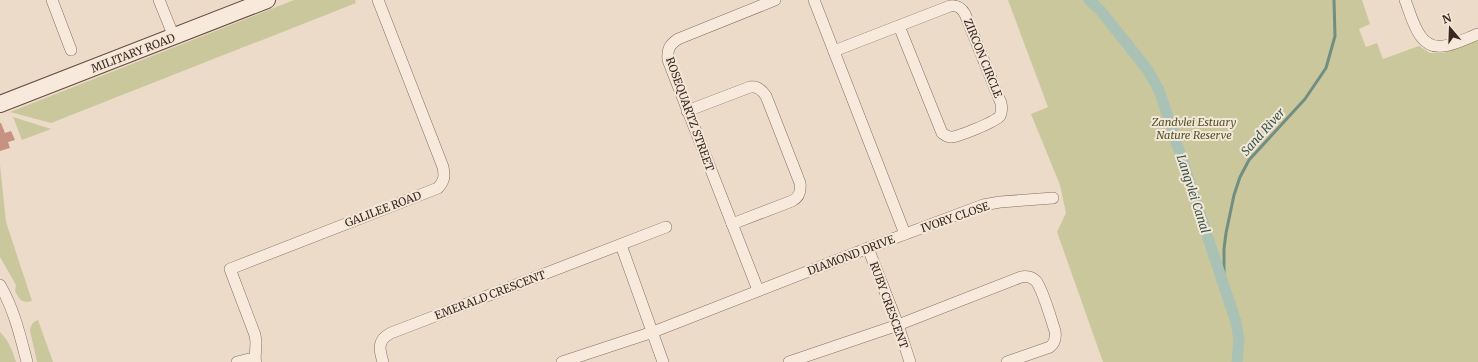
<svg xmlns="http://www.w3.org/2000/svg" width="1478" height="362" font-family="Merriweather,serif">
	<rect width="100%" height="100%" fill="#ecdbc9"/>
	<g fill="#cac79d">
		<path d="M 294,0 L 355,0 L 356,3 L 51,123 L 10,112 Z"/>
		<path d="M 1008,0 L 1362,0 L 1370,24 L 1359,29 L 1366,47 L 1377,43 L 1383,59 L 1419,46 L 1430,53 L 1443,53 L 1478,40 L 1478,362 L 1103,362 L 1057,232 L 1066,213 L 1060,185 L 1031,114 L 1048,107 Z"/>
		<path d="M 13,117 L 51,129 L 22,140 Z"/>
		<path d="M 0,165 L 6,222 L 32,301 L 27,302 L 22,301 L 19,298 L 15,291 L 16,285 L 0,257 Z"/>
		<path d="M 38,320 L 53,362 L 37,362 L 30,331 C 31,324 33,322 38,320 Z"/>
		<path d="M 0,332 C 9,341 12,350 16,362 L 0,362 Z"/>
	</g>
	<g fill="none" stroke-linecap="round" stroke-linejoin="round">
		<path stroke="#708f82" stroke-width="3" d="M 1224,285 L 1224,249 L 1226,233 L 1234,195 L 1240,177 L 1249,160 L 1305,99 L 1326,68 L 1335,36 L 1334,0"/>
		<path stroke="#aac1b6" stroke-width="11" d="M 1089,0 L 1100,10 L 1147,69 L 1159,90 L 1236,322 L 1239,340 L 1237,362"/>
	</g>
	<path fill="#c79282" d="M 0,123 L 1,123 L 5,133 L 11,131 L 15,140 L 8,142 L 10,148 L 0,151 Z"/>
	<g fill="none" stroke-linecap="round" stroke-linejoin="round">
		<defs>
			<g id="street">
				<path d="M 52,0 L 71,50"/>
				<path d="M 159,0 L 174,37"/>
				<path d="M 814,0 L 905,234"/>
				<path d="M 1405,0 C 1412,17 1418,50 1443,46 C 1455,45 1467,38 1478,34"/>
				<path d="M 834,51 L 950,6 C 957,5 961,7 965,14 L 1001,103 C 1002,108 1002,112 1000,116 C 995,122 958,137 951,137 C 947,137 945,135 942,133 L 899,26"/>
				<path d="M 687,111 L 750,87 C 757,86 762,90 766,96 L 800,183 C 801,191 800,197 792,201 L 732,224"/>
				<path d="M 621,245 L 663,362"/>
				<path d="M 868,248 L 898,325 L 910,362"/>
				<path d="M 0,285 C 14,309 20,335 27,362"/>
				<path d="M 758,290 L 668,60 C 667,50 669,45 678,39 L 775,0"/>
				<path d="M 255,361 L 256,342 L 255,335 L 230,269 L 438,188 C 444,181 445,177 443,167 L 378,0"/>
				<path d="M 237,362 L 249,359 L 256,362"/>
				<path d="M 383,362 C 379,349 377,340 391,333 L 666,227"/>
				<path d="M 562,362 L 653,332 L 868,248 L 983,205 L 1000,202 L 1053,198"/>
				<path d="M 789,362 L 898,325 L 1021,277 C 1026,276 1032,277 1036,281 C 1043,290 1051,319 1055,331 C 1056,337 1055,343 1050,347 L 1007,362"/>
			</g>
			<path id="secondary" d="M 0,104 L 267,0"/>
		</defs>
		<use href="#street" stroke="#876d5f" stroke-width="12"/>
		<use href="#secondary" stroke="#694e42" stroke-width="18"/>
		<use href="#street" stroke="#f7eadc" stroke-width="11"/>
		<use href="#secondary" stroke="#f7eadc" stroke-width="16"/>
	</g>
	<g text-anchor="middle" stroke-width="4" stroke-linejoin="round" paint-order="stroke">
		<g font-size="11" fill="#392821" stroke="#f4e7d8">
			<text transform="translate(133 53) rotate(-21)" y="4">MILITARY ROAD</text>
			<text transform="translate(983 58) rotate(68)" y="4">ZIRCON CIRCLE</text>
			<text transform="translate(690 114) rotate(70)" y="4">ROSEQUARTZ STREET</text>
			<text transform="translate(383 209) rotate(-21)" y="4">GALILEE ROAD</text>
			<text transform="translate(955 217) rotate(-19)" y="4">IVORY CLOSE</text>
			<text transform="translate(851 255) rotate(-21)" y="4">DIAMOND DRIVE</text>
			<text transform="translate(490 295) rotate(-21)" y="4">EMERALD CRESCENT</text>
			<text transform="translate(889 305) rotate(70)" y="4">RUBY CRESCENT</text>
		</g>
		<g font-size="11" font-style="italic" fill="#515429" stroke="#f4e7d8">
			<text x="1194" y="126">Zandvlei Estuary<tspan x="1194" dy="13">Nature Reserve</tspan></text>
		</g>
		<g font-size="12" font-style="italic" fill="#32574e" stroke="#f4e7d8">
			<text transform="translate(1263 132) rotate(-48)" y="4">Sand River</text>
			<text transform="translate(1193 194) rotate(72)" y="4">Langvlei Canal</text>
		</g>
	</g>
	<g transform="translate(1450 28) rotate(341)" stroke="#f4e7d8" stroke-width="3" paint-order="stroke">
	<path d="M0-3L7 15L0 10L-7 15Z" fill="#392821"/>
	<text y="-6" font-size="11" font-weight="bold" text-anchor="middle" fill="#392821">N</text>
	</g>
</svg>
